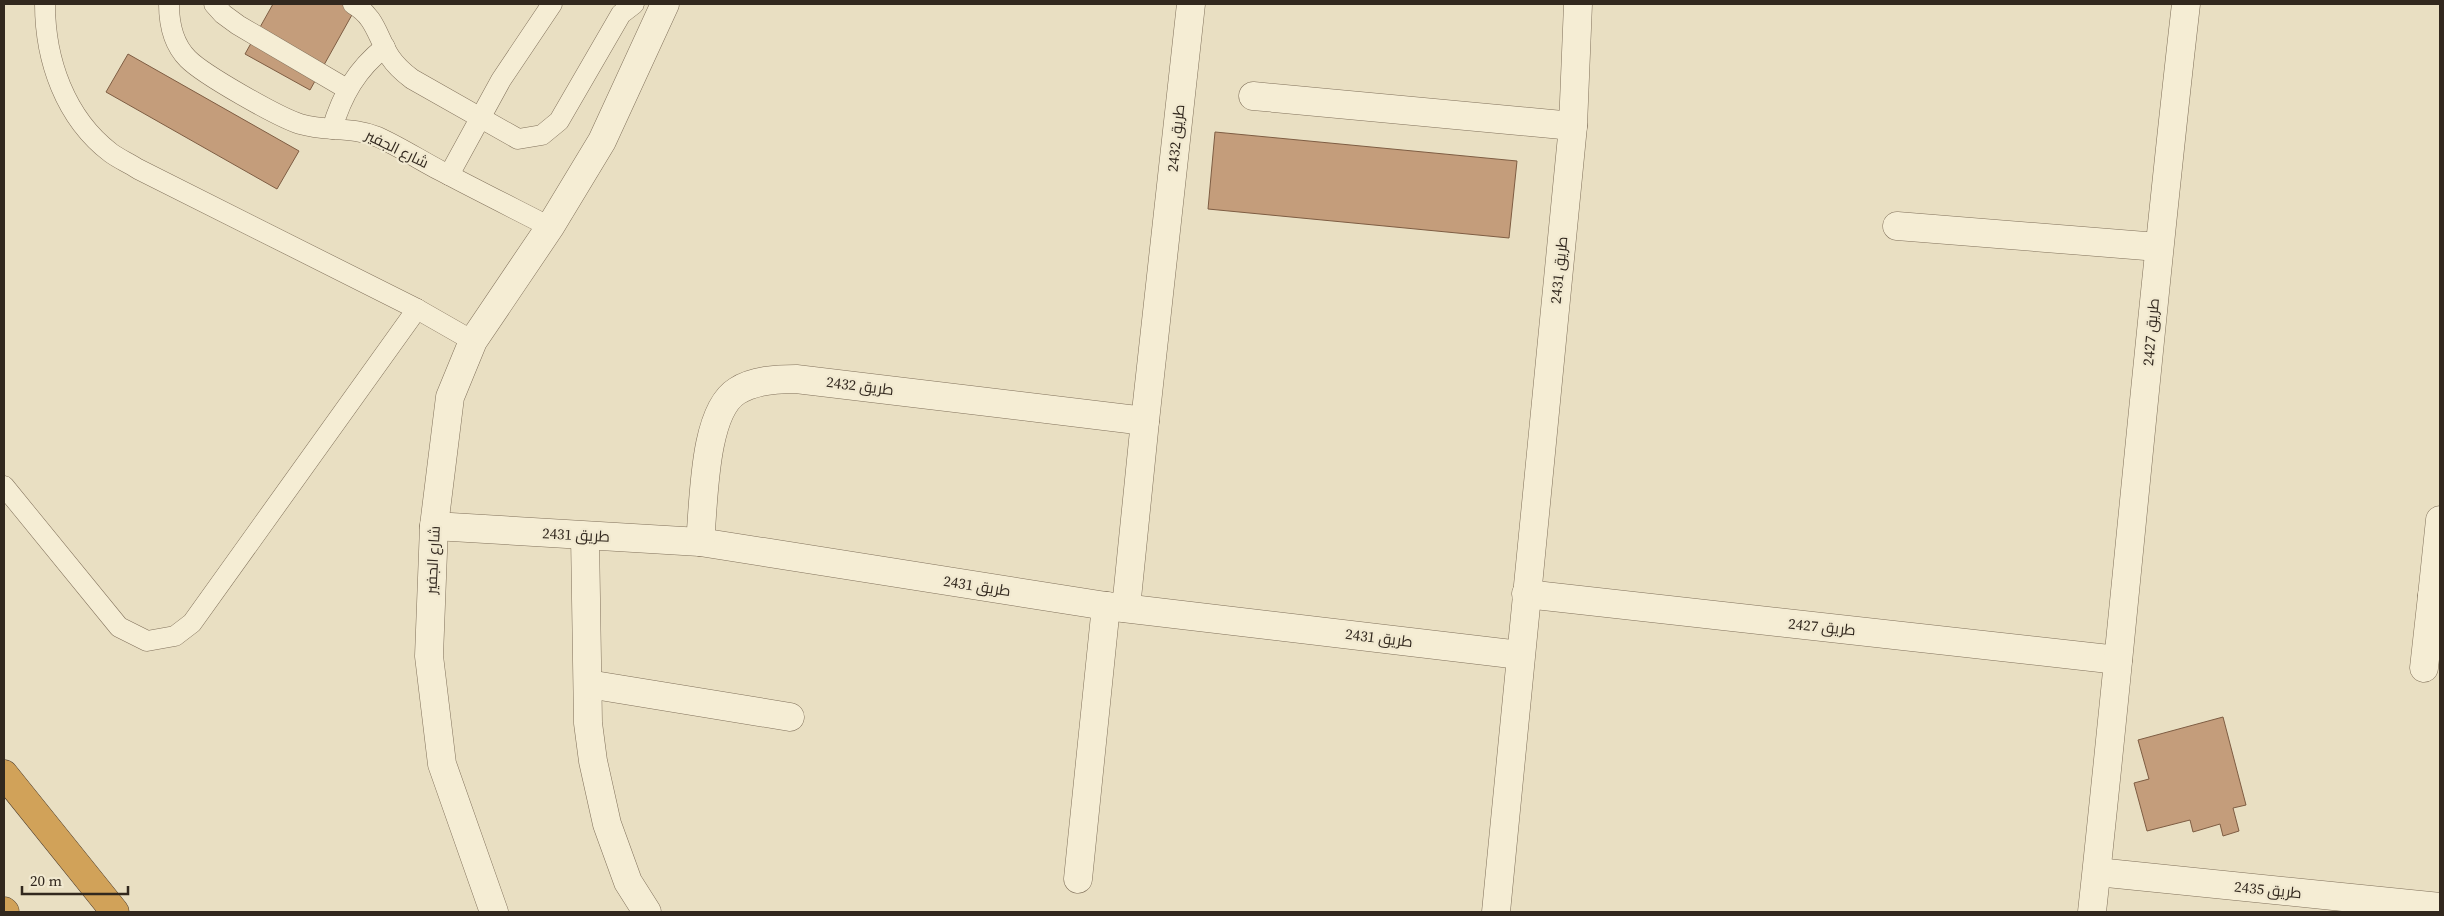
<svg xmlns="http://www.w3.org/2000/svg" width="2444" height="916" font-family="'Source Serif 4',Cairo,serif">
	<rect width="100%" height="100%" fill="#e9dfc2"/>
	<g fill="#c49d7b" stroke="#7e5d43">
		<path d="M 273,4 L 358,4 L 310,90 L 245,54 Z"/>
		<path d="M 128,54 L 299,151 L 277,189 L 106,92 Z"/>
		<path d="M 1215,132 L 1517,161 L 1509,238 L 1208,209 Z"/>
		<path d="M 2223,717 L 2246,805 L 2233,808 L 2239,831 L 2223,836 L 2220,824 L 2193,832 L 2190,820 L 2147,831 L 2134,783 L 2149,779 L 2138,740 Z"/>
	</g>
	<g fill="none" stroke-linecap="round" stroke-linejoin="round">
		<defs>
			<g id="service">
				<path d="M 45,4 C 45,60 65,118 111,153 C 119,159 129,163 138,169 L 417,309 L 473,341"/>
				<path d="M 169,4 C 169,24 173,44 188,59 C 204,75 278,117 300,124 C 327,132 351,126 378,137 C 400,147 420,160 441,171 C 477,190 513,208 550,227"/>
				<path d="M 214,4 L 223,14 L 238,25 L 347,89"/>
				<path d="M 353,4 C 376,17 377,37 390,57 C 396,66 404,73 412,79 L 518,139 L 542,135 L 559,121 L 621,14 L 634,4"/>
				<path d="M 332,129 C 342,95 357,69 385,47"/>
				<path d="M 449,175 L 501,80 L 552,4"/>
				<path d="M 4,486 L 119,627 L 147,641 L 175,636 L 192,623 L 417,309"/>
			</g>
			<g id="minor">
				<path d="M 1253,96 L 1573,126"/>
				<path d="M 1897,226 L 2158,247"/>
				<path d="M 2440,520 L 2432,596 L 2440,597"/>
				<path d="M 434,526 L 700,542 L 1106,606 L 1520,655"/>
				<path d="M 585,536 L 588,723 L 593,761 L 607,824 L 628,882 L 647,912"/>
				<path d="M 700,542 C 704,504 703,412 737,391 C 754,380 777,379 796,379 L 1145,421"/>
				<path d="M 1526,594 L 2118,660"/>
				<path d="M 1126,608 L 1145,421 L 1191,4"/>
				<path d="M 2424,668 L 2432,596"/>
				<path d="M 588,684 L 790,717"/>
				<path d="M 2097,872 L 2440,907"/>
				<path d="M 1078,879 L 1106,606"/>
				<path d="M 494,912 L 442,764 L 429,656 L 434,526 L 450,397 L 473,341 L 550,227 L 602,141 L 665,4"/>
				<path d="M 1496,912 L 1573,126 L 1578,4"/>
			</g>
			<path id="tertiary" d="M 2092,912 C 2125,610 2151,306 2186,4"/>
			<g id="motorway">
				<path d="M 4,774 L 115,912"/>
				<path d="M 4,911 L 5,912"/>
			</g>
		</defs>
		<use href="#service" stroke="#81715b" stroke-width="21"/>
		<use href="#minor" stroke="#81715b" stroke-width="29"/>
		<use href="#tertiary" stroke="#81715b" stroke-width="29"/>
		<use href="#motorway" stroke="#4f3f2f" stroke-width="29"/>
		<use href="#service" stroke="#f5edd4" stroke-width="20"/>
		<use href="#minor" stroke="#f5edd4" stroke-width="28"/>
		<use href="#tertiary" stroke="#f5edd4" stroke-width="28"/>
		<use href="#motorway" stroke="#d1a259" stroke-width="28"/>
	</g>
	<g text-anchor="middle" stroke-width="4.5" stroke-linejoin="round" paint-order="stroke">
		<g font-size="15" fill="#32281e" stroke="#f1e9d0">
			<text transform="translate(1176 138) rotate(-84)" y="5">طريق 2432</text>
			<text transform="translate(397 149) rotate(26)" y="5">شارع الجفير</text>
			<text transform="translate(1559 270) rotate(-84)" y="5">طريق 2431</text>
			<text transform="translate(2151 332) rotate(-85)" y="5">طريق 2427</text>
			<text transform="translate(860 386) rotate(7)" y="5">طريق 2432</text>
			<text transform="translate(576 535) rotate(3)" y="5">طريق 2431</text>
			<text transform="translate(433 560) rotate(-87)" y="5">شارع الجفير</text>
			<text transform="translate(977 586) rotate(9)" y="5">طريق 2431</text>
			<text transform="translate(1822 627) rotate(6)" y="5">طريق 2427</text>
			<text transform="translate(1379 638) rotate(7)" y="5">طريق 2431</text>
			<text transform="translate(2268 890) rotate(6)" y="5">طريق 2435</text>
		</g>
	</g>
	<rect width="2444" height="916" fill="none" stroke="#32281e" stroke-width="10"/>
	<path d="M22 886v8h106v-8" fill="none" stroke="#32281e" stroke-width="2.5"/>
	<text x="30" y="886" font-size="15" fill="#32281e" stroke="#f1e9d0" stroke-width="4" paint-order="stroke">20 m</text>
</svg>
